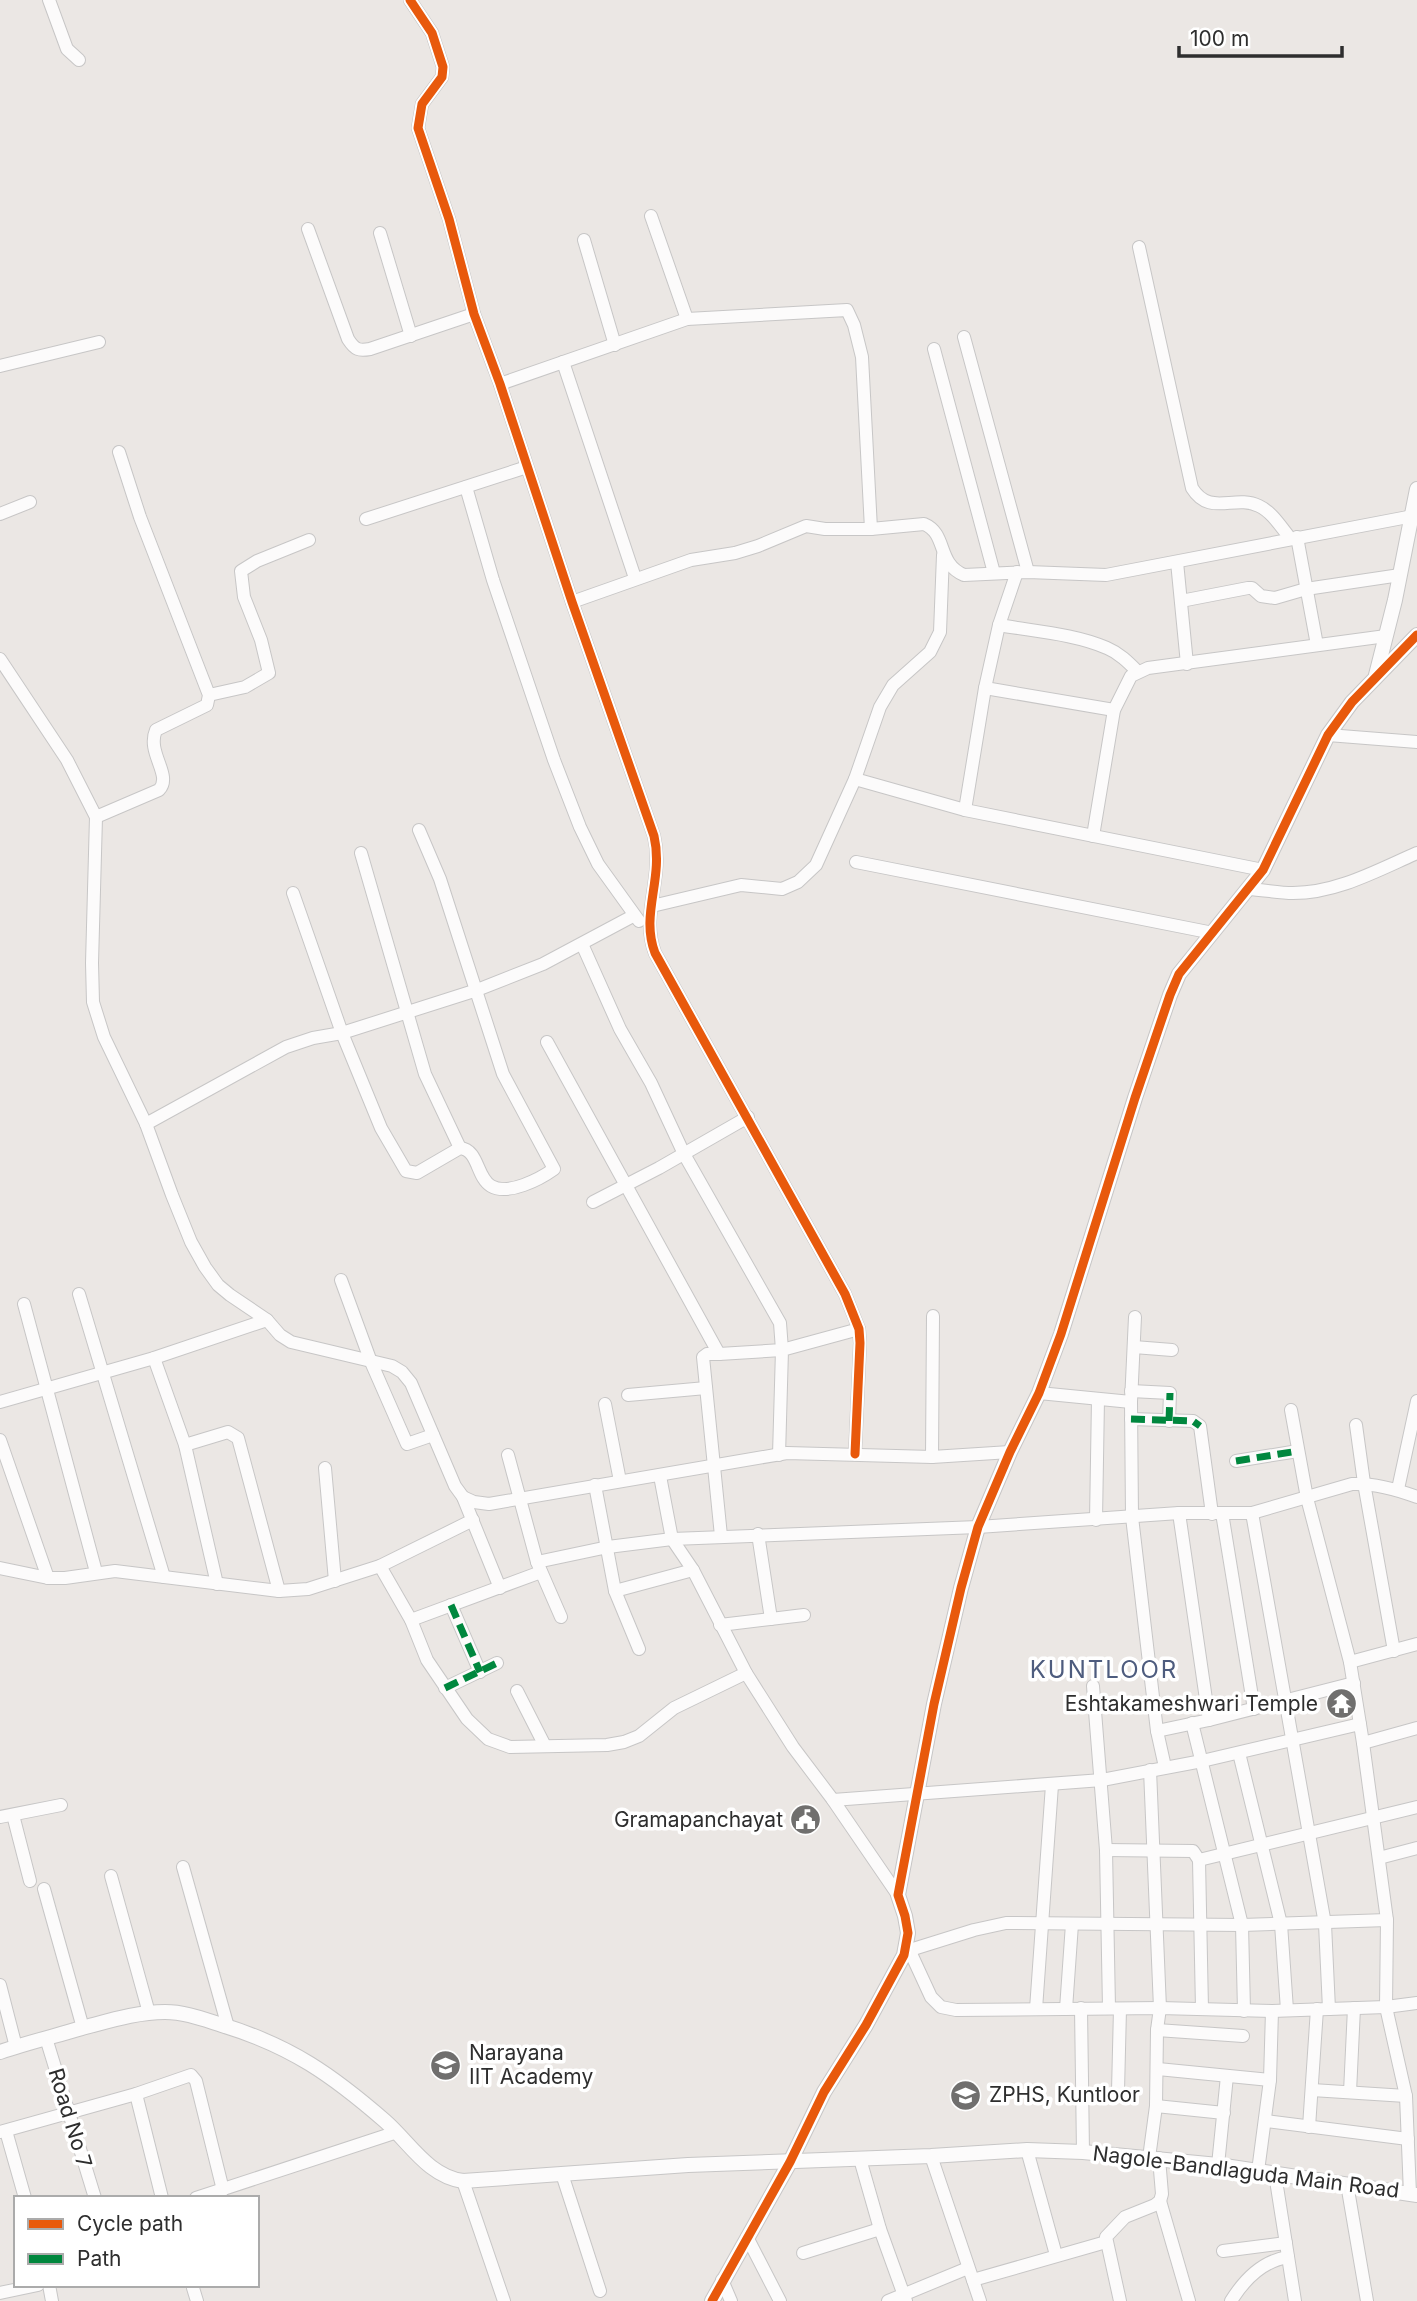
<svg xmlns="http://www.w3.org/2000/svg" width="1417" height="2301" font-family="Inter,sans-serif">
	<rect width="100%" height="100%" fill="#ebe7e4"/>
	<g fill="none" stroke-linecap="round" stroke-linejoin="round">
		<defs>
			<g id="minor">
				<path d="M 49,0 L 67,49 L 79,60"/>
				<path d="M 410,0 L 432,33 L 443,67 L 442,77 L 422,104 L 418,128 L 449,219 L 474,314 L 500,384 L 572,602 L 654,836 C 664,879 640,914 655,953 L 845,1294 L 859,1329 L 860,1343 L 855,1454"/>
				<path d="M 651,216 L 687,319"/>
				<path d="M 308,229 L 348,339 C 355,350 359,351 370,349 L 474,314"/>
				<path d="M 380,233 L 411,336"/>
				<path d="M 584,240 L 615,345"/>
				<path d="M 1139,247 L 1192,488 C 1210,517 1234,494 1259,506 C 1272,512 1281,527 1290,538"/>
				<path d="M 964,337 L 1028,572"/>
				<path d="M 934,349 L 994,573"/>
				<path d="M 563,362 L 635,578"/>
				<path d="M 0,366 L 99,342"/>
				<path d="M 500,384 L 687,319 L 847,310 L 854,325 L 862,357 L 871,529"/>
				<path d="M 466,487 L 493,580 L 554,760 L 580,827 L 598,864 L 639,921"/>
				<path d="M 0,514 L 30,502"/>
				<path d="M 366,519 L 527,467"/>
				<path d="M 1297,537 L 1317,645"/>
				<path d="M 1177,562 L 1187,664"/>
				<path d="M 1181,601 L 1248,588 L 1252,588 L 1261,596 L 1275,598 L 1306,589 L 1400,575"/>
				<path d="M 572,602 L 691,560 L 735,553 L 758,546 L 806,526 L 825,529 L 871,529 L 924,524 C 948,534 936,563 964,575 L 1028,572 L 1106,575 L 1413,516"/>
				<path d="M 999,625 C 1032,631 1076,634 1107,648 C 1119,653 1128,662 1137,671"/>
				<path d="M 0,659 L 67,760 L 96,817 L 92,963 L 93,1002 L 104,1037 L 146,1124 L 172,1195 L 191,1242 L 205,1267 L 218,1285 L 230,1295 L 267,1320 L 280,1335 L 291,1342 L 392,1366 L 402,1372 L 411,1383 L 455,1486 L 463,1497 L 500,1588"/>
				<path d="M 985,688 L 1114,710"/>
				<path d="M 209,695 L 245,687 L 269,673 L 261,640 L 244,597 L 241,571 L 257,561 L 309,540"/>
				<path d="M 1328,735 L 1417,742"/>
				<path d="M 855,779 L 965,810 L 1263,870"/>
				<path d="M 965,810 L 985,688 L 999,625 L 1017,572"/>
				<path d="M 96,817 L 159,790 C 173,775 146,753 156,730 L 207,705 L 209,695 L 140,517 L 119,452"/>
				<path d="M 1093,836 L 1114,710 L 1131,676 L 1148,668 L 1386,636"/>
				<path d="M 361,853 L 425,1074 L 460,1148"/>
				<path d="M 856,862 L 1213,933"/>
				<path d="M 1249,889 C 1264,890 1279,893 1293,893 C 1337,893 1378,870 1417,853"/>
				<path d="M 293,893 L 342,1033 L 381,1128 L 406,1171 L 417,1173 L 460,1148 C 479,1150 476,1177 491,1186 C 508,1196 540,1179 554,1169 L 503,1074 L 440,879 L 419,830"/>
				<path d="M 652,906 L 741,885 L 782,889 L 798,882 L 816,865 L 855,779 L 880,707 L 893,685 L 930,652 L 940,632 L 943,555"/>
				<path d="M 582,944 L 620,1029 L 651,1083 L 684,1154 L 780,1323 L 782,1350 L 719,1354"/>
				<path d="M 547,1042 L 719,1354 L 707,1354 L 703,1357 L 721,1536"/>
				<path d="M 146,1124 L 286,1047 L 313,1038 L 342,1033 L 477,990 L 543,964 L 633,916"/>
				<path d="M 593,1202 L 659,1168 L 748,1117"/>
				<path d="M 341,1280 L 371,1362 L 407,1444 L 433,1435"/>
				<path d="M 79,1294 L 164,1577"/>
				<path d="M 24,1304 L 96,1572"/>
				<path d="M 1135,1317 L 1131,1402 L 1132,1517 L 1157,1731 L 1165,1767"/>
				<path d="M 1134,1347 L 1172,1350"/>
				<path d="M 154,1358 L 185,1445 L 217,1584"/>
				<path d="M 1131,1391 L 1170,1393 L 1169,1421"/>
				<path d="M 1039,1393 L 1131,1402"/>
				<path d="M 628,1395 L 706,1388"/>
				<path d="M 0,1402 L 154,1358 L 267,1320"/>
				<path d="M 605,1404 L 620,1481"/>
				<path d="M 1291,1410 L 1307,1498 L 1350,1662 L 1363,1743 L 1387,1920 L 1386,2007 L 1406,2096 L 1410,2194"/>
				<path d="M 1131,1419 L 1193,1421 L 1200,1426 L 1212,1514"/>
				<path d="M 1356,1425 L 1364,1483 L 1394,1651"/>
				<path d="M 0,1440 L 48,1578"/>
				<path d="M 185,1445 L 228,1432 L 238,1438 L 279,1591"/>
				<path d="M 508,1455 L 537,1562 L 561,1617"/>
				<path d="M 779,1455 L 782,1350 L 859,1329"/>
				<path d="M 932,1457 L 933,1316"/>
				<path d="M 1236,1461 L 1298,1451"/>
				<path d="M 325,1468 L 335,1581"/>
				<path d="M 660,1476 L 672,1539 L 693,1570 L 746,1673 L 793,1747 L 833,1800 L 898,1895"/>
				<path d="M 595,1485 L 615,1591 L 639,1649"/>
				<path d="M 1398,1489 L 1417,1401"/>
				<path d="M 463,1497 L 474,1502 L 489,1504 L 787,1453 L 932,1457 L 1010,1452"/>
				<path d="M 1179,1513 L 1209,1720"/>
				<path d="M 1222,1513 L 1254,1709"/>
				<path d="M 1252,1513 L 1325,1924 L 1329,2009"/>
				<path d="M 1096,1520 L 1098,1399"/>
				<path d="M 758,1534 L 771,1619"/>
				<path d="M 537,1562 L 608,1547 L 672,1539 L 978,1527 L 1179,1513 L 1252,1513 L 1352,1484 C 1375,1483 1396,1489 1417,1497"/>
				<path d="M 380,1566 L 411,1620 L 427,1660 L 467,1719 L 488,1739 L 510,1747 L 607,1745 L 624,1742 L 639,1736 L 674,1708 L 746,1673"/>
				<path d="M 0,1568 L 48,1578 L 65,1578 L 115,1571 L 279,1591 L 308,1589 L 380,1566 L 473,1520"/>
				<path d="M 615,1591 L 693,1570"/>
				<path d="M 451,1605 L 480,1672"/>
				<path d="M 411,1620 L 541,1572"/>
				<path d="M 720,1625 L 804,1615"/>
				<path d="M 1350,1662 L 1417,1644"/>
				<path d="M 1093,1686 L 1106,1850 L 1109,2008"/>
				<path d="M 445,1688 L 497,1663"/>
				<path d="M 517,1691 L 545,1746"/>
				<path d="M 1192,1723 L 1242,1925 L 1244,2011"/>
				<path d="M 1157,1731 L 1209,1720 L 1354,1683"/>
				<path d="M 1363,1743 L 1417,1728"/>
				<path d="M 1239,1753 L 1281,1924 L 1287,2010"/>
				<path d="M 833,1800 L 1102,1780 L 1202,1761 L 1360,1724"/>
				<path d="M 13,1815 L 30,1881"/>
				<path d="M 0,1817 L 61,1805"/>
				<path d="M 1106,1850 L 1193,1851 L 1199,1860 L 1202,2009"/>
				<path d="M 1379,1858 L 1417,1848"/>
				<path d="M 1199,1860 L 1417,1807"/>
				<path d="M 183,1867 L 228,2027"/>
				<path d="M 111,1876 L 149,2013"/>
				<path d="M 44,1889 L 83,2028"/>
				<path d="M 907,1945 L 931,1997 L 941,2007 L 956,2010 L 1160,2008 L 1272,2011 L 1386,2007 L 1417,2003"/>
				<path d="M 910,1950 L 974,1930 L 1006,1923 L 1242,1925 L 1387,1920"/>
				<path d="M 0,1985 L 16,2047"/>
				<path d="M 1081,2008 L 1083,2152"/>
				<path d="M 1036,2009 L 1052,1785"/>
				<path d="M 1066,2009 L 1072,1924"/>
				<path d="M 1157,2030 L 1243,2036"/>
				<path d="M 46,2038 L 95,2198"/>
				<path d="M 1158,2069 L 1270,2080"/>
				<path d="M 1312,2090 L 1406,2096"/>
				<path d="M 1118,2091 L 1120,2009"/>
				<path d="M 1350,2092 L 1354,2008"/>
				<path d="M 136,2094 L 162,2198"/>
				<path d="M 1156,2106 L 1224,2113"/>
				<path d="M 1266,2121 L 1408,2139"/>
				<path d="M 1309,2127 L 1317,2009"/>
				<path d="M 6,2131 L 25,2198"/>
				<path d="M 0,2132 L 136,2094 L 191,2075 L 196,2081 L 223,2190"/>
				<path d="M 1027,2150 L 1056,2255"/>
				<path d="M 931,2156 L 980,2301"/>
				<path d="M 1149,2158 L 1156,2106 L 1157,2030 L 1160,2008 L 1150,1770"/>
				<path d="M 860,2159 L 880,2229 L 906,2301"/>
				<path d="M 1218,2165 L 1227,2076"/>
				<path d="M 1258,2171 L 1270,2080 L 1272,2011"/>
				<path d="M 562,2174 L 600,2291"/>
				<path d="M 1275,2174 L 1295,2301"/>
				<path d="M 463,2181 L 504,2301"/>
				<path d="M 1347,2184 L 1367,2301"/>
				<path d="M 196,2198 L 397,2132"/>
				<path d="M 1160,2201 L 1189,2301"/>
				<path d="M 747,2237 L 780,2301"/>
				<path d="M 1223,2251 L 1286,2243"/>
				<path d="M 803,2253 L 880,2229"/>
				<path d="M 722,2280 L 731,2301"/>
				<path d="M 973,2280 L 1106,2242"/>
				<path d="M 49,2285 L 52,2301"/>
				<path d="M 193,2288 L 197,2301"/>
				<path d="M 0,2293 L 38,2285"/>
				<path d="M 888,2301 L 968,2268"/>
				<path d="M 1120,2301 L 1106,2237 L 1125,2217 L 1155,2205 L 1160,2201 L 1162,2194 L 1159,2158"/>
				<path d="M 1231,2301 C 1244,2280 1262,2261 1288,2257"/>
			</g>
			<g id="tertiary">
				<path d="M 1376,675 L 1395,600 L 1417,489"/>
				<path d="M 0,2052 C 27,2043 55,2036 82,2028 C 109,2021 137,2012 165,2012 C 185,2012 203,2019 222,2025 C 291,2046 332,2075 385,2121 C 410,2143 428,2176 463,2181 L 688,2165 L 931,2156 L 1027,2150 L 1083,2152 L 1218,2165 L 1417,2195"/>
				<path d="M 712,2301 L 790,2162 L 824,2092 L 866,2025 L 904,1955 L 908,1933 L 905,1916 L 898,1895 L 934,1704 L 961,1588 L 978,1527 L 1010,1452 L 1039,1393 L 1061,1334 L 1135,1098 L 1170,995 L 1179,974 L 1263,870 L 1328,735 L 1352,702 L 1417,635"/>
			</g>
		</defs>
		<use href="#minor" stroke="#c7c6c6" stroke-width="14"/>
		<use href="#tertiary" stroke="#c7c6c6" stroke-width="16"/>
		<use href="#minor" stroke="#fcfbfb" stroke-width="12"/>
		<use href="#tertiary" stroke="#fcfbfb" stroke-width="14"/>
		<g stroke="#00873e" stroke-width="7" stroke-dasharray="14 7" stroke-linecap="butt">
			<path d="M 1131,1419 L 1193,1421 L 1200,1426"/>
			<path d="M 1169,1421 L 1170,1393"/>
			<path d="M 1236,1461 L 1298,1451"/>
			<path d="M 451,1605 L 480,1672"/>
			<path d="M 445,1688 L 497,1663"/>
		</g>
		<defs>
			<g id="cycleway">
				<path d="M 410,0 L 432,33 L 443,67 L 442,77 L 422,104 L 418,128 L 449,219 L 474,314 L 500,384 L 572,602 L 654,836 C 664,879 640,914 655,953 L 845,1294 L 859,1329 L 860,1343 L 855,1454"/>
				<path d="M 712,2301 L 790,2162 L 824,2092 L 866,2025 L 904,1955 L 908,1933 L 905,1916 L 898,1895 L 934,1704 L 961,1588 L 978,1527 L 1010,1452 L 1039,1393 L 1061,1334 L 1135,1098 L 1170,995 L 1179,974 L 1263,870 L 1328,735 L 1352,702 L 1417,635"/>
			</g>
		</defs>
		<use href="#cycleway" stroke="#fff" stroke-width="13"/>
		<use href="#cycleway" stroke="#e8590c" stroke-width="9"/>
	</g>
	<defs>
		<symbol id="temple-disc" viewBox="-11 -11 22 22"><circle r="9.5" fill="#706f6e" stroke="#fff"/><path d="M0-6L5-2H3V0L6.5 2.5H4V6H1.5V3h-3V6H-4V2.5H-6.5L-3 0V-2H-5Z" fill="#fff"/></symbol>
		<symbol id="civic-disc" viewBox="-11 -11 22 22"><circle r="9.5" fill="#706f6e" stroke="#fff"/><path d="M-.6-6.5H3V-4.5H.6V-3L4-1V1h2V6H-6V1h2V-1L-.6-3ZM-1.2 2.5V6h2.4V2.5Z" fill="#fff"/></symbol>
		<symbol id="university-disc" viewBox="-11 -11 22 22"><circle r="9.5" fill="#706f6e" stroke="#fff"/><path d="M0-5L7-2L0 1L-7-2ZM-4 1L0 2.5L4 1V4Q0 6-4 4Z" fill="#fff"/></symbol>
		<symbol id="school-disc" viewBox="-11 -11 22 22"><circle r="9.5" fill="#706f6e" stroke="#fff"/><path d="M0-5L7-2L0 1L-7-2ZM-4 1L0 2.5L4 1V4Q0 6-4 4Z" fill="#fff"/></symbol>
	</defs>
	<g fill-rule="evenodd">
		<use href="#temple-disc" x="1324" y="1686" width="35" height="35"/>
		<use href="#civic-disc" x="788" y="1802" width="35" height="35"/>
		<use href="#university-disc" x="428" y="2048" width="35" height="35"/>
		<use href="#school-disc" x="948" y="2078" width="35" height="35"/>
	</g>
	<g text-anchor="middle" stroke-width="7" stroke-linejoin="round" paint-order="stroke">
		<g font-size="21" fill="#2e2e2e" stroke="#fff" text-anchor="end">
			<text x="1318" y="1711">Eshtakameshwari Temple</text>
			<text x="783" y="1827">Gramapanchayat</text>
			<text x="469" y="2060" text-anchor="start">Narayana<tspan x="469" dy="24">IIT Academy</tspan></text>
			<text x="989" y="2102" text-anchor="start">ZPHS, Kuntloor</text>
		</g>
		<g font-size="21" fill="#2e2e2e" stroke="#fff">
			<text transform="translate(70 2118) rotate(73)" y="7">Road No 7</text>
			<text transform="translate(1246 2172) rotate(7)" y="7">Nagole-Bandlaguda Main Road</text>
		</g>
		<g font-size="24" letter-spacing="2" fill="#4e5c7e" stroke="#fff">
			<text x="1104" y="1678">KUNTLOOR</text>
		</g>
	</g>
	<rect x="14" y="2196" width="245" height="91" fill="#ffffff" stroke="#ababab" stroke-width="2"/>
	<rect x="28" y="2219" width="35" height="10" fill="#e8590c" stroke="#ababab" stroke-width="2"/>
	<text x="77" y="2231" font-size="21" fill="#2e2e2e">Cycle path</text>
	<rect x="28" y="2254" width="35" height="10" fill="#00873e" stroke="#ababab" stroke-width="2"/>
	<text x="77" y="2266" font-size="21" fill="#2e2e2e">Path</text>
	<path d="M1179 46v10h163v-10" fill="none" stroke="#2e2e2e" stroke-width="3.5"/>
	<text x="1190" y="46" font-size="21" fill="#2e2e2e" stroke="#ffffff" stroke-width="5" paint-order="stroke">100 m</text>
</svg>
